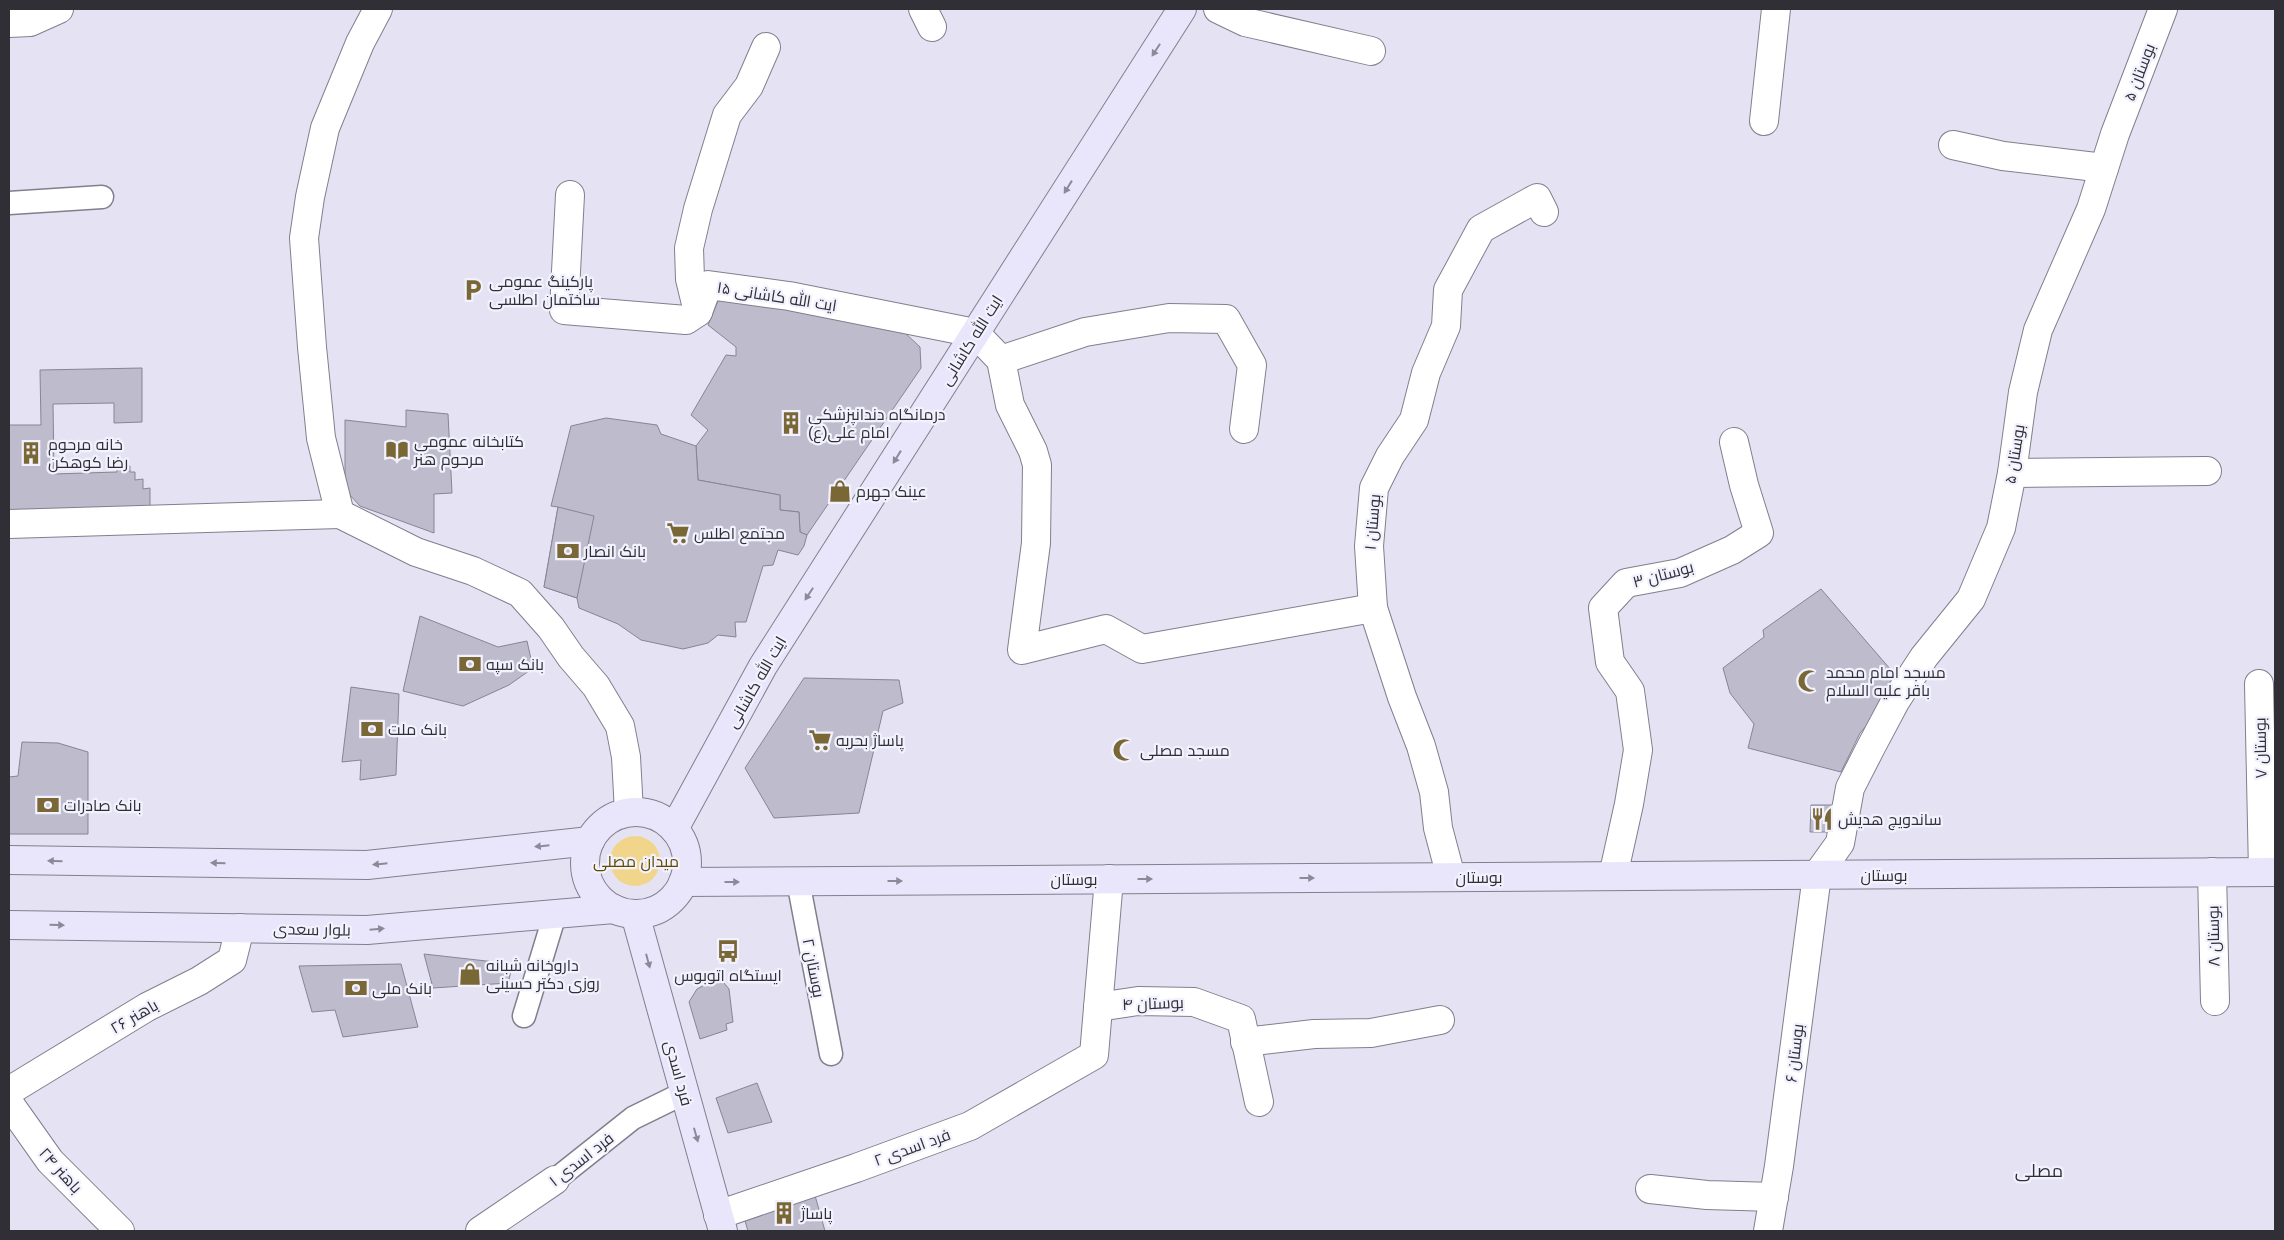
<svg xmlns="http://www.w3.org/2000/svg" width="2284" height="1240" font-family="Helvetica,Cairo,sans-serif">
	<rect width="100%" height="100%" fill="#e5e3f3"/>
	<circle fill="#f0d58a" cx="635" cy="861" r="25"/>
	<g fill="#bebccc" stroke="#878594">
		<path d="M 720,296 L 904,332 L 920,347 L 921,368 L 807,535 L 800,532 L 799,512 L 780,510 L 780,495 L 698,480 L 696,446 L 708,430 L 691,415 L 726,355 L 736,356 L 736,347 L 708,325 Z"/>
		<path d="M 142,368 L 142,422 L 114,423 L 114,403 L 53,404 L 54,474 L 117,472 L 117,466 L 130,466 L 130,472 L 135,472 L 135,480 L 143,479 L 143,489 L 150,488 L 150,514 L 9,517 L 9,425 L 41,425 L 40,370 Z"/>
		<path d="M 406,410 L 448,414 L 452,493 L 434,494 L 434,533 L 360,506 L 348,493 L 345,480 L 345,420 L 406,427 Z"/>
		<path d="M 606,418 L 657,425 L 661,434 L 696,446 L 698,480 L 780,495 L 780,510 L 799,512 L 800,532 L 807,535 L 804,546 L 798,555 L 778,550 L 773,565 L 763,566 L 746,622 L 735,622 L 736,637 L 718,635 L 708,643 L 683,649 L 641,640 L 618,624 L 579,608 L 577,598 L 544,587 L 558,507 L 551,506 L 571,426 Z"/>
		<path d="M 558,507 L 594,516 L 577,598 L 544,587 Z"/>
		<path d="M 1821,589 L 1891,670 L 1892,686 L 1880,710 L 1860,733 L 1841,772 L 1748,748 L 1754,724 L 1730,693 L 1723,668 L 1764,637 L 1763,630 Z"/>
		<path d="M 420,616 L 498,647 L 527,641 L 533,668 L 509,685 L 463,706 L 403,691 Z"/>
		<path d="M 804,678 L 899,680 L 903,703 L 883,711 L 859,813 L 774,818 L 745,768 Z"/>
		<path d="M 351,687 L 399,694 L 396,775 L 360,780 L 361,760 L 342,762 Z"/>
		<path d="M 22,742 L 58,743 L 88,752 L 88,834 L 9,834 L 9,777 L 18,776 Z"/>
		<path d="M 1811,805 L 1834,805 L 1833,832 L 1810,832 Z"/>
		<path d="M 424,954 L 513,964 L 508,983 L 433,988 Z"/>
		<path d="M 401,964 L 418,1027 L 343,1037 L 335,1010 L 312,1012 L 299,966 Z"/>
		<path d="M 719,977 L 729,989 L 733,1022 L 726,1024 L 727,1030 L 700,1039 L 689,1002 L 697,989 Z"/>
		<path d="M 757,1083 L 772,1122 L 728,1133 L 716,1098 Z"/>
		<path d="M 814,1192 L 825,1231 L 748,1231 L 743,1214 Z"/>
	</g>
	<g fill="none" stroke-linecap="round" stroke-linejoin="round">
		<defs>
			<g id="service">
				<path d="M 9,203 L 102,197"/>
				<path d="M 798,881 L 831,1054"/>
				<path d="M 524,1016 L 555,914"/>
				<path d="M 555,1180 L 633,1118 L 684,1093"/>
			</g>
			<g id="minor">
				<path d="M 378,9 L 360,43 L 325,128 L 310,197 L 304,238 L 312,347 L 321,438 L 340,514 L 416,552 L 473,571 L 520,593 L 551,628 L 571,657 L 596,686 L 620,726 L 626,757 L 629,812"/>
				<path d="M 923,9 L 932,27"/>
				<path d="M 1218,9 L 1245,22 L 1371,51"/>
				<path d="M 9,23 L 30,22 L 59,9"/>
				<path d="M 1764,121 L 1776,9"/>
				<path d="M 1953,145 L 2003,156 L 2104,168"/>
				<path d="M 570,195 L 564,310 L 686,320 L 698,312 L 708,285 L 789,296 L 975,333 L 1001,360 L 1085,332 L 1169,318 L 1226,319 L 1252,365 L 1244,429"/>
				<path d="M 698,312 L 690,279 L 689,248 L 698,209 L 727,115 L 749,86 L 766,47"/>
				<path d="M 1001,360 L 1010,405 L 1033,451 L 1037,465 L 1036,543 L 1022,650 L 1106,629 L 1142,649 L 1373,608"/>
				<path d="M 2012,473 L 2207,471"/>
				<path d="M 9,524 L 340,514"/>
				<path d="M 2259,684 L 2263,872"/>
				<path d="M 2212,872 L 2215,1001"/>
				<path d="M 1613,876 L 1629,804 L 1638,750 L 1630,691 L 1610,662 L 1603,608 L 1626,583 L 1680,573 L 1732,550 L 1759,533 L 1744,485 L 1734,442"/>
				<path d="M 1451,877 L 1438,828 L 1434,792 L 1421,746 L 1402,697 L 1373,608 L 1369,546 L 1374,488 L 1390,456 L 1414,420 L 1426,373 L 1446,326 L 1448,290 L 1481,229 L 1537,198 L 1544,212"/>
				<path d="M 1098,1007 L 1138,1001 L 1194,1002 L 1241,1019 L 1259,1102"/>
				<path d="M 1245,1042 L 1314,1034 L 1371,1033 L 1440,1020"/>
				<path d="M 9,1091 L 147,1007 L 199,981 L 232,960 L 240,928"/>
				<path d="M 9,1103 L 50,1161 L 120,1231"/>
				<path d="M 1650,1189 L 1707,1195 L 1774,1197"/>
				<path d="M 718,1215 L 856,1168 L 970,1126 L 1094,1055 L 1109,879"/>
				<path d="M 480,1231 L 555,1180"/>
				<path d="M 1768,1231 L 1779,1166 L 1817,875 L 1840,843 L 1850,788 L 1871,747 L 1896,700 L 1924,657 L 1971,599 L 2001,528 L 2012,473 L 2023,392 L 2038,330 L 2091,209 L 2115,134 L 2163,9"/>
			</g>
			<g id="secondary">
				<circle cx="636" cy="863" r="51"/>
				<path d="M 674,829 L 763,666 L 1182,9"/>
				<path d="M 9,860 L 367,865 L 590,841"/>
				<path d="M 683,882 L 2275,872"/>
				<path d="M 635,914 L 723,1231"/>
				<path d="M 9,925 L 367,930 L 614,909"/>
			</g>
		</defs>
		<use href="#service" stroke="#817f8d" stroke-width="25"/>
		<use href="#minor" stroke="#817f8d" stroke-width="30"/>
		<use href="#secondary" stroke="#817f8d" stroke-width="30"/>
		<use href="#service" stroke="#fff" stroke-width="22"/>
		<use href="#minor" stroke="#fff" stroke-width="28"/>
		<use href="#secondary" stroke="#e9e6fb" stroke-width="28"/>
	</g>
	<defs><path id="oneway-solid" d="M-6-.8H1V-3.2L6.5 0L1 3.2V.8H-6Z" transform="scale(1.25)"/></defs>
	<g fill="#8c8a98">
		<use href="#oneway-solid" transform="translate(1156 50) rotate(123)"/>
		<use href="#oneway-solid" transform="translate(1068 187) rotate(122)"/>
		<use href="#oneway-solid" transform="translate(897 457) rotate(122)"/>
		<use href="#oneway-solid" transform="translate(809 594) rotate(123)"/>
		<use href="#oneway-solid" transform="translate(542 846) rotate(174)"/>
		<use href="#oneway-solid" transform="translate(55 861) rotate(-179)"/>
		<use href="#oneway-solid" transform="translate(218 863) rotate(-179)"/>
		<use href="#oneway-solid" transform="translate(380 864) rotate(174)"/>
		<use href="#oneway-solid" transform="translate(1307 878)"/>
		<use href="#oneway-solid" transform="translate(1145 879)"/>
		<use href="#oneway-solid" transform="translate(895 881)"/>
		<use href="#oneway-solid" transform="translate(732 882)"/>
		<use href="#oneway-solid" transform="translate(57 925) rotate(1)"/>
		<use href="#oneway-solid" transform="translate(377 929) rotate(-5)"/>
		<use href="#oneway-solid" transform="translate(648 961) rotate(75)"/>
		<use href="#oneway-solid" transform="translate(696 1135) rotate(74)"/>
	</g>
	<defs>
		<symbol id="parking-bare" viewBox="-9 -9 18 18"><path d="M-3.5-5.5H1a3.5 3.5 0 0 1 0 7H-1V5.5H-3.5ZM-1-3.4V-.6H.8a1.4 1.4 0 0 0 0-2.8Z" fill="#796735" stroke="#f2f1fe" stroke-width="2.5" paint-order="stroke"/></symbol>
		<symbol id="building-bare" viewBox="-9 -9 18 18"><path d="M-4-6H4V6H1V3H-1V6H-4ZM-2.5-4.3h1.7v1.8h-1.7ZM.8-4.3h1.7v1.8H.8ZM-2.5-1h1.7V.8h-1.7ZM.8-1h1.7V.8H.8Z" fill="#796735" stroke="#f2f1fe" stroke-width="2.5" paint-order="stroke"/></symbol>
		<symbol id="library-bare" viewBox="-9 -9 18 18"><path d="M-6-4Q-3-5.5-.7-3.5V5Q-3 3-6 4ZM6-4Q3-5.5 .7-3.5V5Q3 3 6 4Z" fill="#796735" stroke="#f2f1fe" stroke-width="2.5" paint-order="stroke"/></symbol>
		<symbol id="shop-bare" viewBox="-9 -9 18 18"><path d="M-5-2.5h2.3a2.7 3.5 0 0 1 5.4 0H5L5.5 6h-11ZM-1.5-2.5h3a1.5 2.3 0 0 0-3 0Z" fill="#796735" stroke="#f2f1fe" stroke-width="2.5" paint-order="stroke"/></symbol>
		<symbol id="supermarket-bare" viewBox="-9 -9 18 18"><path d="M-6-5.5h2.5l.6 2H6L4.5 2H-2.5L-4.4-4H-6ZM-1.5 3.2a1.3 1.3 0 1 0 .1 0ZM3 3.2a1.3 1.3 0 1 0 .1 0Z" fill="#796735" stroke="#f2f1fe" stroke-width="2.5" paint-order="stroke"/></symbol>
		<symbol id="bank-bare" viewBox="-9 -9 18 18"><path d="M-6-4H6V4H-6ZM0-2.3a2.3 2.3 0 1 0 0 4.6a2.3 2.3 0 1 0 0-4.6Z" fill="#796735" stroke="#f2f1fe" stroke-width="2.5" paint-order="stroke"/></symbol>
		<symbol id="mosque-bare" viewBox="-9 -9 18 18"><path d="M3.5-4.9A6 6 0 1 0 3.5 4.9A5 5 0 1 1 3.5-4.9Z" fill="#796735" stroke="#f2f1fe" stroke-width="2.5" paint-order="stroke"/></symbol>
		<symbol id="restaurant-bare" viewBox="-9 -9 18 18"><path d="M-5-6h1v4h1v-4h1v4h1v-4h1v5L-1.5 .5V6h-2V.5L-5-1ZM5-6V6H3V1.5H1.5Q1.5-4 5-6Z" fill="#796735" stroke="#f2f1fe" stroke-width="2.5" paint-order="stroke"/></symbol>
		<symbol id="bus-bare" viewBox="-9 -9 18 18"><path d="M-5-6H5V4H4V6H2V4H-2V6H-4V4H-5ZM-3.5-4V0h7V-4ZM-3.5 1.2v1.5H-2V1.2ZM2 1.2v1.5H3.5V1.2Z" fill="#796735" stroke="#f2f1fe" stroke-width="2.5" paint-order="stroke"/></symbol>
	</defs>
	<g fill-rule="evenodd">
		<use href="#parking-bare" x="457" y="274" width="32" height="32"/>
		<use href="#building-bare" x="775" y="407" width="32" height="32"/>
		<use href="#library-bare" x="381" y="434" width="32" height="32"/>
		<use href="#building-bare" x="15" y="437" width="32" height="32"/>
		<use href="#shop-bare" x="824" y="475" width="32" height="32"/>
		<use href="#supermarket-bare" x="662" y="517" width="32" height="32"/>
		<use href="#bank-bare" x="552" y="535" width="32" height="32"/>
		<use href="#bank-bare" x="454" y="648" width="32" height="32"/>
		<use href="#mosque-bare" x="1793" y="665" width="32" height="32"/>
		<use href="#bank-bare" x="356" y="713" width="32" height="32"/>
		<use href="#supermarket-bare" x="804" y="724" width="32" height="32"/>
		<use href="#mosque-bare" x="1108" y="734" width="32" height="32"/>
		<use href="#bank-bare" x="32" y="789" width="32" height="32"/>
		<use href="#restaurant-bare" x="1806" y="803" width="32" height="32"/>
		<use href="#bus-bare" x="712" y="935" width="32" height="32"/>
		<use href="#shop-bare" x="454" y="958" width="32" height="32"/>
		<use href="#bank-bare" x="340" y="972" width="32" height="32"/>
		<use href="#building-bare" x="768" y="1197" width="32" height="32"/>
	</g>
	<g text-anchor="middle" stroke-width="4.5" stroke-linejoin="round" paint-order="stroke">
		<g font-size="16" fill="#302f35" stroke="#f2f1fe">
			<text transform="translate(2139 72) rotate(-69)" y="6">بوستان ۵</text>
			<text transform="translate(777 296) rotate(9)" y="6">ایت الله کاشانی ۱۵</text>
			<text transform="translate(971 340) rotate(-58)" y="6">ایت الله کاشانی</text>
			<text transform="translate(2014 454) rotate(-81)" y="6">بوستان ۵</text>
			<text transform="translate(1372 522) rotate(-85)" y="6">بوستان ۱</text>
			<text transform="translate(1663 574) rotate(-15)" y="6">بوستان ۳</text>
			<text transform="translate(756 682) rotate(-60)" y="6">ایت الله کاشانی</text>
			<text transform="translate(2260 748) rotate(-91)" y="6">بوستان ۷</text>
			<text x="1884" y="881">بوستان</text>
			<text x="1479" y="883">بوستان</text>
			<text x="1074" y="885">بوستان</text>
			<text transform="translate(312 929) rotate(1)" y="6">بلوار سعدی</text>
			<text transform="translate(2213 936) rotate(-91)" y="6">بوستان ۸</text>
			<text transform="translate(814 968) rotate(79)" y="6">بوستان ۲</text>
			<text transform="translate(1153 1003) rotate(-2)" y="6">بوستان ۴</text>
			<text transform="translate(134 1016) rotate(-30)" y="6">باهنر ۲۶</text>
			<text transform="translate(1794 1053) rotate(-83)" y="6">بوستان ۶</text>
			<text transform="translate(679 1073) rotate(75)" y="6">فرد اسدی</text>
			<text transform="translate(912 1147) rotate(-20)" y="6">فرد اسدی ۲</text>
			<text transform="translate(581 1159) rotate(-38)" y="6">فرد اسدی ۱</text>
			<text transform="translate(61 1170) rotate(48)" y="6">باهنر ۲۴</text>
		</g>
		<g font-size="16" fill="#302f35" stroke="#f2f1fe" text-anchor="start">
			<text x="489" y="287">پارکینگ عمومی<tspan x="489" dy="18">ساختمان اطلسی</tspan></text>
			<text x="808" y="420">درمانگاه دندانپزشکی<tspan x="808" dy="18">امام علی(ع)</tspan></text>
			<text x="414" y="447">کتابخانه عمومی<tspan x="414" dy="18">مرحوم هنر</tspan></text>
			<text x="48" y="450">خانه مرحوم<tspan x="48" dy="18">رضا کوهکن</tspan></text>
			<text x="856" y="497">عینک جهرم</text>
			<text x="694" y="539">مجتمع اطلس</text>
			<text x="584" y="557">بانک انصار</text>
			<text x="486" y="670">بانک سپه</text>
			<text x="1826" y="678">مسجد امام محمد<tspan x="1826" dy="18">باقر علیه السلام</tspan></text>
			<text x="388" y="735">بانک ملت</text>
			<text x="836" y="746">پاساژ بحریه</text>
			<text x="1140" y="756">مسجد مصلی</text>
			<text x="64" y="811">بانک صادرات</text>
			<text x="1838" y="825">ساندویچ هدیش</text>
			<text x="486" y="971">داروخانه شبانه<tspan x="486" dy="18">روزی دکتر حسینی</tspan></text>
			<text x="728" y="981" text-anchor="middle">ایستگاه اتوبوس</text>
			<text x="372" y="994">بانک ملی</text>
			<text x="801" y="1219">پاساژ</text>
		</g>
		<g font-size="16" fill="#604b00" stroke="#f2f1fe">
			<text x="636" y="867">میدان مصلی</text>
		</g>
		<g font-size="18" fill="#302f35" stroke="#f2f1fe">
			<text x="2039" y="1177">مصلی</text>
		</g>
	</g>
	<rect width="2284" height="1240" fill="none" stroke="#302f35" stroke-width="20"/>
</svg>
